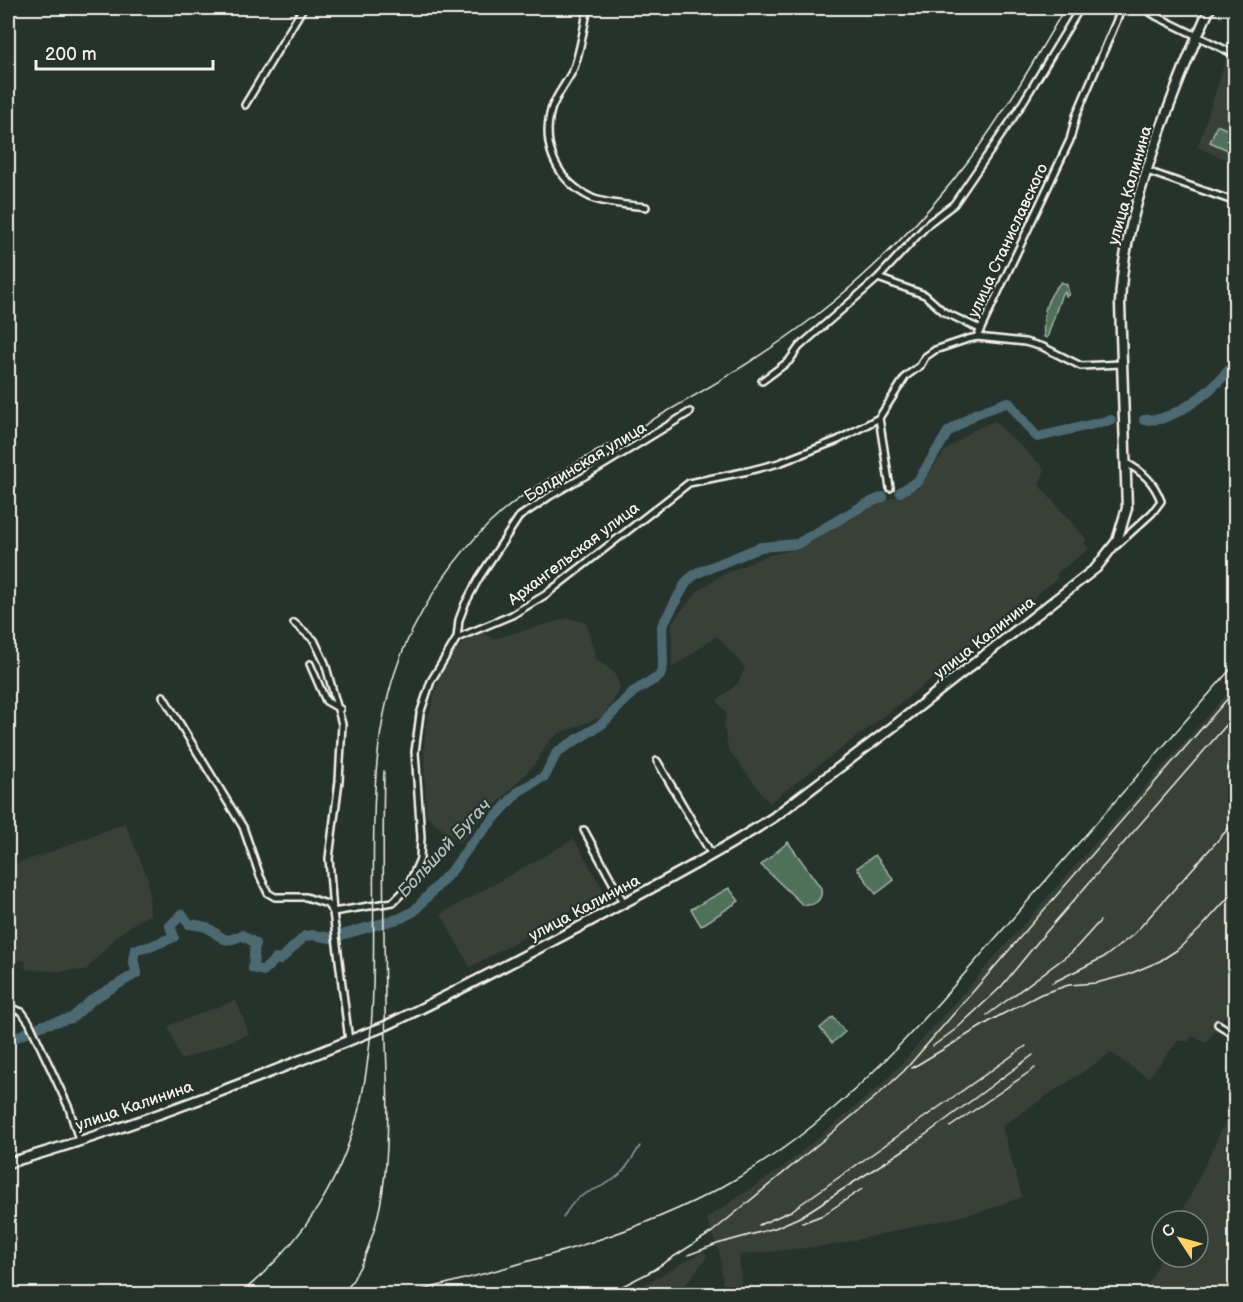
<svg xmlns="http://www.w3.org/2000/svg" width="1243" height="1302" font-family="'Balsamiq Sans',sans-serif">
	<rect width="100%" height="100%" fill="#26332d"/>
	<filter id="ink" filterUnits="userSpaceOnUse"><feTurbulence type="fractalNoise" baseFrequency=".0167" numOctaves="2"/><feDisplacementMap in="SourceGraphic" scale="12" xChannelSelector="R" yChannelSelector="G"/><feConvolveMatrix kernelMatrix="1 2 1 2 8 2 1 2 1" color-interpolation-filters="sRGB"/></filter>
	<g filter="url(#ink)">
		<g fill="#394137">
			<path d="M 1226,59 L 1235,65 L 1235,164 L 1198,147 Z"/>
			<path d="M 994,421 L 1045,469 L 1039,485 L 1086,539 L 1084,543 L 1089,549 L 1056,574 L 1057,579 L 1038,593 L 1033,600 L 863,732 L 769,803 L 728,749 L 724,726 L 726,713 L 717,701 L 738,683 L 745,668 L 717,636 L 672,668 L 672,622 L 698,591 L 720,576 L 765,556 L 801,548 L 867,507 L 919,488 L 945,451 L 972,431 Z"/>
			<path d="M 568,618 L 586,623 L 596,659 L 615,673 L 620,688 L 604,716 L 559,733 L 549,741 L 534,765 L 459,843 L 426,816 L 424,747 L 426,725 L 441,672 L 449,656 L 466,639 L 483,632 L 493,639 Z"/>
			<path d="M 1235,685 L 1235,1026 L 1224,1016 L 1207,1043 L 1192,1036 L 1189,1041 L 1178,1041 L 1148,1078 L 1111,1053 L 1002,1126 L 1022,1197 L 983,1211 L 833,1245 L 739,1255 L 741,1283 L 740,1287 L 734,1290 L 731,1287 L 723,1288 L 720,1254 L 707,1218 L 783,1167 L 884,1083 Z"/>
			<path d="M 125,823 L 148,879 L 150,915 L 139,920 L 118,935 L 86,970 L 52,971 L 25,969 L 26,961 L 8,959 L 8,866 L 43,855 Z"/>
			<path d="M 574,839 L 605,893 L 470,967 L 441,914 Z"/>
			<path d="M 236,1000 L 249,1034 L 181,1060 L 168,1026 Z"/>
			<path d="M 1233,1106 L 1236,1107 L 1235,1294 L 1143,1294 L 1162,1256 L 1198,1257 L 1198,1221 L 1178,1221 Z"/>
			<path d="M 704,1251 L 707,1256 L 704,1261 L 678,1294 L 628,1294 Z"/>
		</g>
		<g fill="#4f715c" stroke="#a2b1a2" stroke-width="1.5">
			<path d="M 1217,125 L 1235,133 L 1235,153 L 1210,142 Z"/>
			<path d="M 1061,282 L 1067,285 L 1069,295 L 1066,296 L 1065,292 L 1062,293 L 1047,338 L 1044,337 C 1042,315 1045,299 1061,282 Z"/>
			<path d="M 788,842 L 821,888 C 823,901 814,906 803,905 L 761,865 Z"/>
			<path d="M 875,855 L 894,880 L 876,894 L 857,868 Z"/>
			<path d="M 729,888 L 739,901 L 701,926 L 691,909 Z"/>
			<path d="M 833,1017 L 845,1032 L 832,1043 L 820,1028 Z"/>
		</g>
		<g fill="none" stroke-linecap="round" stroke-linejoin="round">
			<path stroke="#90a0a2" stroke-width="1.5" d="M 563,1218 C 580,1186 595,1195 618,1176 C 627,1169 634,1155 640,1146"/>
			<g stroke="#4d6a73" stroke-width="10">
				<path d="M 1144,420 C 1150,419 1158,420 1163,418 C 1192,408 1217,385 1236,362"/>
				<path d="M 900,492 L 918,481 L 948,432 L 975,414 L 1008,402 C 1017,411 1030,432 1038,437 L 1111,420"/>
				<path d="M 8,1041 L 43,1025 L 72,1018 L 93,999 L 137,973 L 133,960 L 135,950 L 149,947 L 174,937 L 170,926 L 182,914 L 189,924 C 195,925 203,925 208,928 C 223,937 223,945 242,935 L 255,943 L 253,968 L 263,971 L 276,959 L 280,960 L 305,936 L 313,935 L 331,938 L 401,918 L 414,911 L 454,868 L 470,845 L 519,791 L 545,776 L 557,752 L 602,724 L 633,692 L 660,676 L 663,665 L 662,626 L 687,581 L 697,573 L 761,547 L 797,544 L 864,505 L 883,497"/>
			</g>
			<defs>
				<g id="minor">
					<path d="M 387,8 L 389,8"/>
					<path d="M 588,8 C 584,25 580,54 573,70 C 566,84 556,95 551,110 C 541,147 558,182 592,198 C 606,204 631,205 646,207"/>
					<path d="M 1144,8 L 1156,16 L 1236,55"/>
					<path d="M 245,105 L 303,8"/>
					<path d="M 1147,171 L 1236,202"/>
					<path d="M 878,278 L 925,295 L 944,312 L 980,329"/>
					<path d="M 977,337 L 1070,140 L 1076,116 L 1122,8"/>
					<path d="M 762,381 L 789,361 L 799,347 L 878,278 L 929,223 L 954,204 L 1017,112 L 1080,8"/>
					<path d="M 890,488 L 879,418 L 906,376 L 920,366 L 925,357 L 935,350 L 968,339 L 977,337 L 1025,342 L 1043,347 L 1081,366 L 1121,364"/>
					<path d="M 1117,545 L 1152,513 L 1161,501 C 1154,482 1143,472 1126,463"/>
					<path d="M 294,623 L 314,640 L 325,663 L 342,724 L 339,781 L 329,858 L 333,912 L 349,1041"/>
					<path d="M 457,638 L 459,620 L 465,604 L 479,578 L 519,517 L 550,496 L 597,469 L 690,412"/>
					<path d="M 310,664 L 326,701 L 340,709"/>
					<path d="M 163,696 L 243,827 L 260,876 L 268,893 L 275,897 L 306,897 L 327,904 L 333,912 L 393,902 L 407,888 L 420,859 L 421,837 L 415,752 L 420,714 L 431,681 L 457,638 L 512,615 L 545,595 L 689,483 L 748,471 L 779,463 L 838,440 L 879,418"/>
					<path d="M 657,761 L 712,855"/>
					<path d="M 584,830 L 624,903"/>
					<path d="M 8,1007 L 22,1012 L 29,1022 L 69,1108 L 79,1140"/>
					<path d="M 1218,1024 L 1236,1036"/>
				</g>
				<g id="primary">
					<path d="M 387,1025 C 453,994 518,959 583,925 C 647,890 712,857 774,817 L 894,726 L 1096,568 L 1117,541 L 1127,508 L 1120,304 C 1122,249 1137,199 1154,148 C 1171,100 1189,53 1210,8"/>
					<path d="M 373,1031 L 383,1027"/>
					<path d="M 8,1163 C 130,1128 251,1081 370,1032"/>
				</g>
			</defs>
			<use href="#minor" stroke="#f4f1e8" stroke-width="10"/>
			<use href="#primary" stroke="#f4f1e8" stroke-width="13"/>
			<use href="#minor" stroke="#26332d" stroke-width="5"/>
			<use href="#primary" stroke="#26332d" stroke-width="8"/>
			<g stroke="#f4f1e8" stroke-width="1.5">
				<path d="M 1052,983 L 1106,956 L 1134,934 L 1236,820"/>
				<path d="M 987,1015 L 1072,952 L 1100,921"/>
				<path d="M 933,1046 L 956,1029 L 1001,987 L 1041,938 L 1236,714"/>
				<path d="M 912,1068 L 997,1017 L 1041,994 L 1069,985 L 1096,983 L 1127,975 L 1160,961 L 1177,950 L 1199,930 L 1236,889"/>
				<path d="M 950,1127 L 1035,1068"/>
				<path d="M 802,1223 L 823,1215 L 862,1189"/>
				<path d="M 759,1225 L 791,1211 L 1026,1046"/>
				<path d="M 688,1255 L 717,1244 L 775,1228 L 800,1217 L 913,1144 L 1033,1055"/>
				<path d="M 650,1272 L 712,1232 L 880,1093 L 904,1071 L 1236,689"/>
				<path d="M 240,1294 C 401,1161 369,1004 374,819 C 375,754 383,687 413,629 C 435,586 466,543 502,512 C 537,482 580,461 620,438 C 686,401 754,363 814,317 C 870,274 927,216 969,160 C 1005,112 1035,59 1065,8"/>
				<path d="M 344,1294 C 402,1211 386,1099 385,1003 C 384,926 382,849 384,771"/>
				<path d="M 408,1294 C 515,1265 624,1240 722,1187 C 841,1122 925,1019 1013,918 C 1087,833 1161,748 1236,663"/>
				<path d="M 607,1294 L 658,1268"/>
			</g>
		</g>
	</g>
	<g text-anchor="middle" stroke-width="4.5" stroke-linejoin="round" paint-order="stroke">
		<g font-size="16" fill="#f4f1e8" stroke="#26332d">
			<text transform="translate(1129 185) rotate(-74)" y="6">улица Калинина</text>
			<text transform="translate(1007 240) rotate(-65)" y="6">улица Станиславского</text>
			<text transform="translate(585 461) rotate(-31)" y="6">Болдинская улица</text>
			<text transform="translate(573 553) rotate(-37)" y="6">Архангельская улица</text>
			<text transform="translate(984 637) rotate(-38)" y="6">улица Калинина</text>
			<text transform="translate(584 907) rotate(-28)" y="6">улица Калинина</text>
			<text transform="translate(134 1105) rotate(-19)" y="6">улица Калинина</text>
		</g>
		<g font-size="18" font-style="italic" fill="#b1bbb9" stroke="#26332d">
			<text transform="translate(444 848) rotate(-47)" y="6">Большой Бугач</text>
		</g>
	</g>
	<rect width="1243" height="1302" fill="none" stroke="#26332d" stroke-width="30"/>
	<rect x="15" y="15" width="1213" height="1272" fill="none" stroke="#f4f1e8" stroke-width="2" filter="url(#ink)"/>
	<g transform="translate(1180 1239) rotate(306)"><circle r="28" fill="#26332d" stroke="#787f78" stroke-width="1.5"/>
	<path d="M0-4.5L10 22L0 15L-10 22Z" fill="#ffd166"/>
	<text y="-9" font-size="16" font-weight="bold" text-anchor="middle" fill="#f4f1e8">С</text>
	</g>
	<path d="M36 60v9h177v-9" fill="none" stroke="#f4f1e8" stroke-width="3"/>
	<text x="45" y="60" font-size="18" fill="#f4f1e8" stroke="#26332d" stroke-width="4.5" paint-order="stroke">200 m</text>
</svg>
